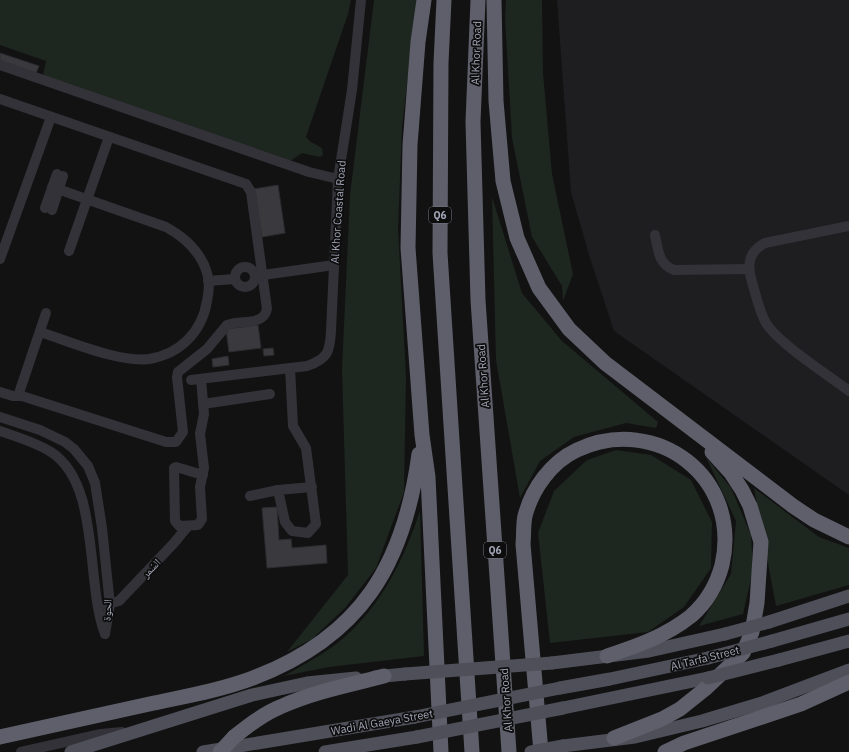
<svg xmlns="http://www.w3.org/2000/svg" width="849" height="752" font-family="'IBM Plex Sans','Noto Naskh Arabic',sans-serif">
	<rect width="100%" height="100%" fill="#121213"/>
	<path fill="#1e1e20" d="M 557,0 L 849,0 L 849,495 L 614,331 L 590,258 L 571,192 Z"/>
	<g fill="#1e2620">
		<path d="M 0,0 L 351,0 L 348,14 L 306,137 L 311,142 L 322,148 L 323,155 L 320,157 L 302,153 L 292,160 L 289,160 L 43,76 L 46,61 L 0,45 Z"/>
		<path d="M 374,0 L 417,0 L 402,127 L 398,229 L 406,376 L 404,492 L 376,568 L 345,608 L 312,639 L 287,652 L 348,575 L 342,369 L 350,195 Z"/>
		<path d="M 506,0 L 542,0 L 543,73 L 552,174 L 573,274 L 563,301 L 562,286 L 532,237 L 512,138 L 505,18 Z"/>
		<path d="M 492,197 L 522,293 L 562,341 L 658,422 L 656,428 L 626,423 L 574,437 L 540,461 L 520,498 L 496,360 Z"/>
		<path d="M 616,450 L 651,455 L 691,480 L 712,522 L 711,568 L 684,607 L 648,632 L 550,643 L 538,533 L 554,491 L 587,460 Z"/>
		<path d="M 706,457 L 731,488 L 751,535 L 753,570 L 743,614 L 699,626 L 731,574 L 736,521 Z"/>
		<path d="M 754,488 L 819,537 L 849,548 L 849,585 L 776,606 Z"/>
		<path d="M 420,511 L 424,656 L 329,667 L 284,676 C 305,664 328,652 346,636 C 383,602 404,559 420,511 Z"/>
	</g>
	<g fill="#39393e" stroke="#2c2b2f">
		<path d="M 0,53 L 39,66 L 36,73 L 0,61 Z"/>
		<path d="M 278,185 L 285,233 L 262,237 L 254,189 Z"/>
		<path d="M 258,325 L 261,348 L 229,352 L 226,329 Z"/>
		<path d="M 273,348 L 274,355 L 264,356 L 263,349 Z"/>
		<path d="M 228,356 L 229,365 L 213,367 L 212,359 Z"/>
		<path d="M 277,507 L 279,540 L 291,539 L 292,548 L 326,545 L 327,563 L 267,568 L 262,508 Z"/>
	</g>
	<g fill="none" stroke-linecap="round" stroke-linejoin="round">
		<g stroke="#333238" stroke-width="10">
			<path d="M 0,65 L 309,172 L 338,179"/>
			<path d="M 0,99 L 246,184 L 251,192 L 267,309 C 263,327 240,319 227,325 L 207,349 L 178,372 L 177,377 L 183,432 L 176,442 L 166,442 L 22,396 L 13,396 L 0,392"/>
			<path d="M 45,208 L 57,174"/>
			<path d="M 52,210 L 63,176"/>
			<path d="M 849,226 L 765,243 C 748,252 747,265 752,282 C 756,295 759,311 766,323 C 778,343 828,375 849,391"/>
			<path d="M 655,235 C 658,249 658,264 674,270 L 749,269"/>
			<path d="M 69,251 L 109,137"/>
			<path d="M 0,259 L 51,117"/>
			<circle cx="245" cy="277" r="10"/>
			<path d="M 256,276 L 334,265"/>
			<path d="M 208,281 L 235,279"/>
			<path d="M 40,332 C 69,341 119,363 149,359 C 180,354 202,332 207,301 C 209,292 210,282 207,273 C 201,252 184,237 166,227 L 52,187"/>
			<path d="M 290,368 L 293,426 L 306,448 L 316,524 L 308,533 L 292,531 L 285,522 L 278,490 L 312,487"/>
			<path d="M 201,379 L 204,414 L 200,434 L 204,468 L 200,487 L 202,519 L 198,525 L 179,526 L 175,521 L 174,468 L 176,467 L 203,475"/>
			<path d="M 191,380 L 307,366 C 328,359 330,351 331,331 L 338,179 L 352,90 L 361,0"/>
			<path d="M 18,396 L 46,313"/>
			<path d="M 203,404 L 270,394"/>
			<path d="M 0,417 L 40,430 L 65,442 L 74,449 L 88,466 L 95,483 L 102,528 L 110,605 L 105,634"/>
			<path d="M 0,431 C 17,437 35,442 51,452 C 101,484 85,582 105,634"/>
			<path d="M 250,496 L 278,490"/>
			<path d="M 105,605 L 119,601 L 174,543 L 188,526"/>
			<path d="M 21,752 L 101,734 L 122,732"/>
		</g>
		<g stroke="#4e4f58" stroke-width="13">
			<path d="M 769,622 L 849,596"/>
			<path d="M 772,641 L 849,619"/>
			<path d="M 779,660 L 849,641"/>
			<path d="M 552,663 L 649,651 L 725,634"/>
			<path d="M 375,677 L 405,674"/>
			<path d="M 560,688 L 610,679 L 708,658"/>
			<path d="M 563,708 L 708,678"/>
			<path d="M 563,746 L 635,737 L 702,721 L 762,703 L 849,670"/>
			<path d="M 71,752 L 252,695 L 307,683 L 356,678"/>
			<path d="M 203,752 L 415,717"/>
			<path d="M 325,752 L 417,737"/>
		</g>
		<g stroke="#5e5f6a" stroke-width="15">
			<path d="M 424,0 L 418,42 L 410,145 L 408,248 L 422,435 L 428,477 L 441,752"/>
			<path d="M 444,0 L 441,63 L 440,253 L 472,752"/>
			<path d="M 478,0 L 473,122 L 478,300 L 509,752"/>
			<path d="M 494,0 L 496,101 L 503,181 L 517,238 L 539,288 L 569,329 L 605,363 L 793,506 L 814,520 L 849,537"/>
			<path d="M 0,737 C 51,726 102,714 154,703 C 187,696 221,690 253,678 C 361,637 404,565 419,454"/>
			<path d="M 234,737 C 248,726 263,714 280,707 C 313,692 349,685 384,676"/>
			<path d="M 614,738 L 662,719 L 680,709 L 705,689 L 743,653 L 752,632 L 757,603 L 761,542 L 750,506 L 742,490 L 731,473 L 712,452"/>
			<path d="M 541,752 L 523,544 C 524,535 523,525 525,516 C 532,489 551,462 577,450 C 657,413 742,478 722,565 C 717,584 706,603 691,616 C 666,636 637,646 607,656"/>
			<path d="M 665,752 L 684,743 L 801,704 L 849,682"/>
		</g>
		<g stroke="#4e4f58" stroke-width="13">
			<path d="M 725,634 L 769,622"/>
			<path d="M 708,658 L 772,641"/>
			<path d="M 405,674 L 552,663"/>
			<path d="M 708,678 L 779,660"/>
			<path d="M 415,717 L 560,688"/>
			<path d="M 417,737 L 563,708"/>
			<path d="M 531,752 L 563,746"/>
		</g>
		<path stroke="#5e5f6a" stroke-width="15" d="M 220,752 L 234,737"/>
	</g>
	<g text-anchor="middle" stroke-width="3.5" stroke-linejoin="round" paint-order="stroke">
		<g fill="#0d0d0e" stroke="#757783" stroke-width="1">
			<rect x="429" y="207" width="22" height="16" rx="3"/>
			<rect x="484" y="542" width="22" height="16" rx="3"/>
		</g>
		<g font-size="10" font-weight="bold" fill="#a2a5b5">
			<text x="440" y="219">Q6</text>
			<text x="495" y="554">Q6</text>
		</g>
		<g font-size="11" fill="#a2a5b5" stroke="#0d0d0e">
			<text transform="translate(476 53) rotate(-88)" y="4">Al Khor Road</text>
			<text transform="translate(338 212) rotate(-86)" y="4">Al Khor Coastal Road</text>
			<text transform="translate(483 376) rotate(-94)" y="4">Al Khor Road</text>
			<text transform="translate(151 568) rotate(-46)" y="4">السَمر</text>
			<text transform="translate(107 610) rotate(-87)" y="4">الحوة</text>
			<text transform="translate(705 658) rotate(-14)" y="4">Al Tarfa Street</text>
			<text transform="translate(506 700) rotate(-94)" y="4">Al Khor Road</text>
			<text transform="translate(382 722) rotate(-10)" y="4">Wadi Al Gaeya Street</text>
		</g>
	</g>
</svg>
